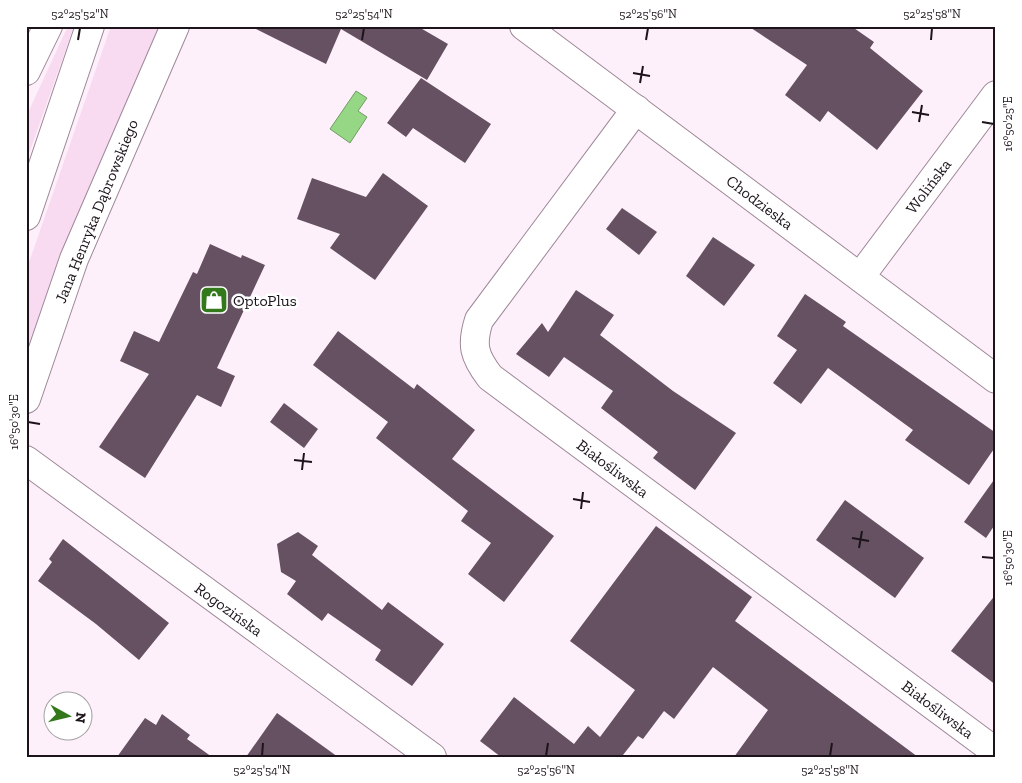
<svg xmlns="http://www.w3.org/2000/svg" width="1022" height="783" font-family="'Zilla Slab',serif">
	<rect width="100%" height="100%" fill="#fef0fb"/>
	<g fill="#f8daf1">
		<path d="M 68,26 L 74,26 L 26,162 L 26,117 Z"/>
		<path d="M 111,26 L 162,26 L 26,361 L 26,271 Z"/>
	</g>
	<path fill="#96d785" stroke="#719c65" d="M 356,91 L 367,98 L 358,111 L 367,117 L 350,143 L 330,129 Z"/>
	<g fill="#655161">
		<path d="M 250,26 L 417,26 L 448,44 L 427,80 L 341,29 L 326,64 Z"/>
		<path d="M 748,26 L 851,26 L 874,42 L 870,48 L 923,91 L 877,150 L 828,111 L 820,122 L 785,95 L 807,65 Z"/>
		<path d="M 421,78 L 491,124 L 465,163 L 413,128 L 406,137 L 387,123 Z"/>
		<path d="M 383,173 L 428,206 L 375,280 L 330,248 L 340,234 L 297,219 L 312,178 L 366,197 Z"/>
		<path d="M 622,208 L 657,232 L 639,255 L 606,229 Z"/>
		<path d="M 713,237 L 755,265 L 724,306 L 686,276 Z"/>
		<path d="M 210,244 L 241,258 L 242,255 L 265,265 L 217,368 L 235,376 L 221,407 L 197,395 L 145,478 L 99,447 L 149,374 L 120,361 L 134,331 L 159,342 L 193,272 L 197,274 Z"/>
		<path d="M 576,290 L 614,315 L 600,335 L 673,391 L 736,433 L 695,490 L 653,458 L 658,452 L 601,408 L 613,391 L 564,357 L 549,377 L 516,354 L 542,323 L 548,332 Z"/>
		<path d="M 805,294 L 846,322 L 843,326 L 996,433 L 996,446 L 969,485 L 905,440 L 913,430 L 828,368 L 801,404 L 773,383 L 797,350 L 777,336 Z"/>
		<path d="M 338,331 L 414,389 L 417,384 L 475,430 L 452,459 L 554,536 L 504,602 L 468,574 L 491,543 L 461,521 L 468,511 L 376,438 L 388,422 L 313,365 Z"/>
		<path d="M 284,403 L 318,429 L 304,448 L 270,422 Z"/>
		<path d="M 996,477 L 996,523 L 986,538 L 964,522 Z"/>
		<path d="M 845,500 L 924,558 L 895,598 L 816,540 Z"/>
		<path d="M 656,526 L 752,597 L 735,621 L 918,757 L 734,757 L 768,710 L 713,667 L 674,719 L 664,711 L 643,739 L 638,736 L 623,755 L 625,757 L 501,757 L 480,741 L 514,697 L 574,744 L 588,726 L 600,737 L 635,690 L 570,641 Z"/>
		<path d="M 298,532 L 318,546 L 312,555 L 382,610 L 388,602 L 444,644 L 412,686 L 375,660 L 381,650 L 328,613 L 322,621 L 287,594 L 296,581 L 281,572 L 277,544 Z"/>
		<path d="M 63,539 L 169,623 L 139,660 L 96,624 L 38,581 L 52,562 L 49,559 Z"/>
		<path d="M 996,594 L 996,685 L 951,651 Z"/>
		<path d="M 277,713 L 338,757 L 246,757 Z"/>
		<path d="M 162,714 L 190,735 L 187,739 L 212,757 L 117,757 L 145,718 L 156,725 Z"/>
	</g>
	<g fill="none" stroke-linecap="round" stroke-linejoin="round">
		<defs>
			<g id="minor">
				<path d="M 524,26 L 996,379"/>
				<path d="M 636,109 L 479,320 C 471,345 474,356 490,377 L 996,752"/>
				<path d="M 860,277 L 996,95"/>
				<path d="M 26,399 L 74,259 L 175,26"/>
				<path d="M 26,460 L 432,757"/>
			</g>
			<g id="primary">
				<path d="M 26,71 L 48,26"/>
				<path d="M 26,216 L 90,26"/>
			</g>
		</defs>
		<use href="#minor" stroke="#9e8899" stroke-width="30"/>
		<use href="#primary" stroke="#9e8899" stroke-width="30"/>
		<use href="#minor" stroke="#fff" stroke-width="28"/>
		<use href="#primary" stroke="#fff" stroke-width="28"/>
	</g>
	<path fill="none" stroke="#1c141a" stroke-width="2" d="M 78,40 L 80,28M 362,40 L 364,28M 646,40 L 648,28M 931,40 L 932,28M 633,73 L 650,76M 640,83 L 643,66M 912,112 L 929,115M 919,122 L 922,105M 982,122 L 994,124M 28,422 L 40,424M 294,460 L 312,462M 302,470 L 304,453M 573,499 L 590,502M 581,509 L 583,492M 852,538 L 869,541M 859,548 L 862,531M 982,557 L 994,558M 262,756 L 263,743M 546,756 L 548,743M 830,756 L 832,743"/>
	<defs>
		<symbol id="shop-square" viewBox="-11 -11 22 22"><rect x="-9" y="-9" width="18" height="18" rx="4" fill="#33791c" stroke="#fff"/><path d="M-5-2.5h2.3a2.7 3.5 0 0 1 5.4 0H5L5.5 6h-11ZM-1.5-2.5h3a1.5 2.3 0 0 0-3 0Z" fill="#fff"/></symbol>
	</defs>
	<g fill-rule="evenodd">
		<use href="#shop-square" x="198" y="284" width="32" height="32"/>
	</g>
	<g text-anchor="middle" stroke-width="5" stroke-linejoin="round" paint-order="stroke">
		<g font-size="16" fill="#1c141a" stroke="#fff">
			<text transform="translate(928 186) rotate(-53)" y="6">Wolińska</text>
			<text transform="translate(760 202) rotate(37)" y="6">Chodzieska</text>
			<text transform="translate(96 211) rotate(-68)" y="6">Jana Henryka Dąbrowskiego</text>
			<text transform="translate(613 468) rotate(37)" y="6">Białośliwska</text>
			<text transform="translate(229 609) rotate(36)" y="6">Rogozińska</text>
			<text transform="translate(938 709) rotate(37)" y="6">Białośliwska</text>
		</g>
		<g font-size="16" fill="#1c141a" stroke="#fff" text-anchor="start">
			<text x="233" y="306">OptoPlus</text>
		</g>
	</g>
	<rect width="1022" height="783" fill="none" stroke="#ffffff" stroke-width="55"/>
	<g transform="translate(68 716) rotate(98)"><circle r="24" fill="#ffffff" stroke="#a4a1a3"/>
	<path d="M0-4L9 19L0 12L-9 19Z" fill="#33791c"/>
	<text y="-8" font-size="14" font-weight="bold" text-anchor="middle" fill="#1c141a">N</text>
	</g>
	<rect x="28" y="28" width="966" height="728" fill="none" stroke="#1c141a" stroke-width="2"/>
	<g font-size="12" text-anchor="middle" fill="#1c141a">
		<text x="80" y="18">52°25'52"N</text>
		<text x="364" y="18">52°25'54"N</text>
		<text x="648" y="18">52°25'56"N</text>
		<text x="932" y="18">52°25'58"N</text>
		<text transform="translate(1008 124) rotate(-90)" y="4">16°50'25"E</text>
		<text transform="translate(14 422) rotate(-90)" y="4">16°50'30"E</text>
		<text transform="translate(1008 558) rotate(-90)" y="4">16°50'30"E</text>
		<text x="262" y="774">52°25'54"N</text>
		<text x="546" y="774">52°25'56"N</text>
		<text x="830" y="774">52°25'58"N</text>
	</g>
</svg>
